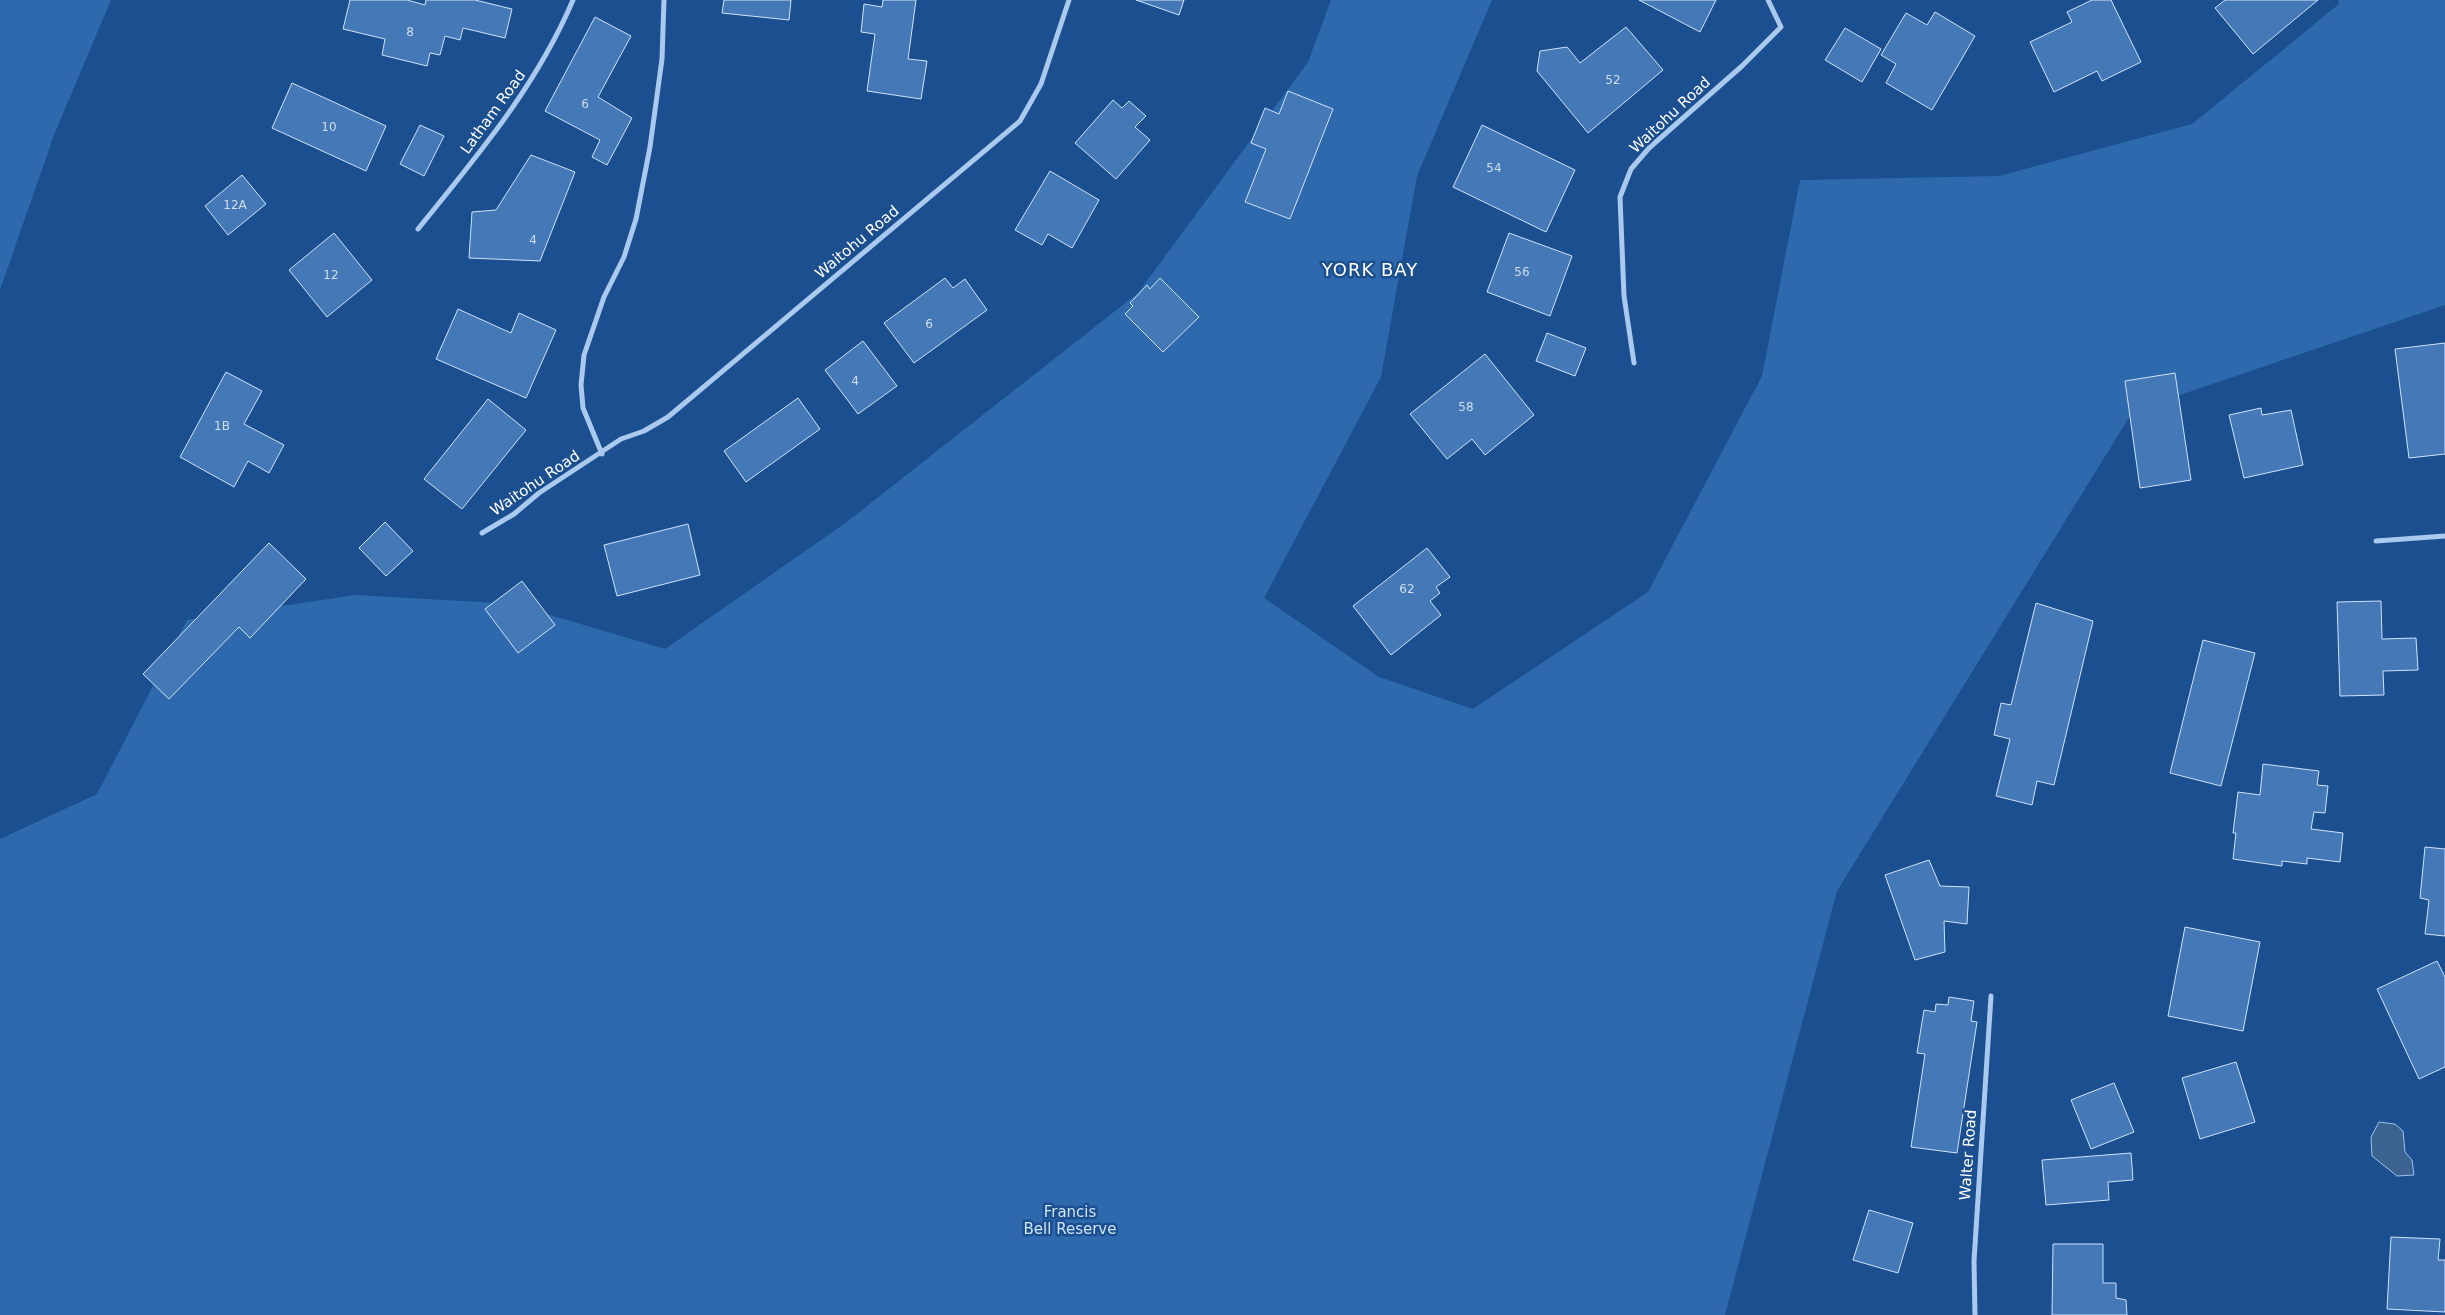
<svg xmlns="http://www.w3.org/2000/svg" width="2445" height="1315" font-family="'DejaVu Sans',sans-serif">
	<rect width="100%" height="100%" fill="#1b4f8f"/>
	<g fill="#2e69ad">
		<path d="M 0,0 L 111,0 L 54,135 L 0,290 Z"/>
		<path d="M 1331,0 L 1492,0 L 1417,176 L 1381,377 L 1264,598 L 1379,677 L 1473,709 L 1648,592 L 1762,376 L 1800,180 L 1999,176 L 2192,124 L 2339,4 L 2338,0 L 2445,0 L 2445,305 L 2133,411 L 1837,891 L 1725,1315 L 0,1315 L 0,839 L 97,794 L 187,620 L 356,595 L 513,604 L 665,649 L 848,521 L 1138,293 L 1308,62 Z"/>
	</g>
	<path fill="#3c6290" stroke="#9cc4f0" d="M 2379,1122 L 2395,1124 L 2403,1131 L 2405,1152 L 2412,1160 L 2414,1175 L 2397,1176 L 2372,1156 L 2371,1137 Z"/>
	<g fill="#4478b7" stroke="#cfe3fa">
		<path d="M 350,0 L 407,0 L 425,5 L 426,0 L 475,0 L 512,9 L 505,38 L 463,28 L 460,40 L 445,36 L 440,55 L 430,53 L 427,66 L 382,55 L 385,39 L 343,29 Z"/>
		<path d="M 724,0 L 791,0 L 789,20 L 722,13 Z"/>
		<path d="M 883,0 L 916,0 L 908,59 L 927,61 L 921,99 L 867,91 L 875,34 L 861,32 L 864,4 L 882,7 Z"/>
		<path d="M 1136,0 L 1184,0 L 1179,15 Z"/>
		<path d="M 1639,0 L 1716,0 L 1700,32 Z"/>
		<path d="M 2092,0 L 2111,0 L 2141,62 L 2102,81 L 2097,71 L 2054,92 L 2030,42 L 2072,22 L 2067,12 Z"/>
		<path d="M 2225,0 L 2318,0 L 2253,54 L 2215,8 Z"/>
		<path d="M 1935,12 L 1975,36 L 1932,110 L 1886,83 L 1896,64 L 1881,55 L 1906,13 L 1927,25 Z"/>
		<path d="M 595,17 L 631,36 L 598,97 L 632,118 L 607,165 L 592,157 L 600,140 L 545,111 Z"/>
		<path d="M 1626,27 L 1663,70 L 1588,133 L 1537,71 L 1540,51 L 1567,47 L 1580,63 Z"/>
		<path d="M 1845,28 L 1881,49 L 1862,82 L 1825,60 Z"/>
		<path d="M 292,83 L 386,126 L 366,171 L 272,128 Z"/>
		<path d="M 1288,91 L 1333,109 L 1290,219 L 1245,202 L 1266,149 L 1251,143 L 1265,108 L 1279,114 Z"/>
		<path d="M 1113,100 L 1122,108 L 1129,101 L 1146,116 L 1135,127 L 1150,140 L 1116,179 L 1075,143 Z"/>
		<path d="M 420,125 L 444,136 L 424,176 L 400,164 Z"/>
		<path d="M 1482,125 L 1575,170 L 1546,232 L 1453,187 Z"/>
		<path d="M 531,155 L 575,172 L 540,261 L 469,258 L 472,212 L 496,210 Z"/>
		<path d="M 1050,171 L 1099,200 L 1072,248 L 1048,234 L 1042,245 L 1015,230 Z"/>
		<path d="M 242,175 L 266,204 L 228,235 L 205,206 Z"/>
		<path d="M 334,233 L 372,280 L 327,317 L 289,270 Z"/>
		<path d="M 1509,233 L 1572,256 L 1550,316 L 1487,292 Z"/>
		<path d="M 945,278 L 953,288 L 965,279 L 987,310 L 914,363 L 884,323 Z"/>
		<path d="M 1160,278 L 1199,317 L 1163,352 L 1125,314 L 1133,306 L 1130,303 L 1147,285 L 1150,289 Z"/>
		<path d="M 458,309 L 511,333 L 519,313 L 556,330 L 526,398 L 436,359 Z"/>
		<path d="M 1547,333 L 1586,348 L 1575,376 L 1536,361 Z"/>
		<path d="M 863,341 L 897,386 L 858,414 L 825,370 Z"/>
		<path d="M 2445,343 L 2445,454 L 2409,458 L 2395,349 Z"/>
		<path d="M 1485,354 L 1534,415 L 1485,455 L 1472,439 L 1447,459 L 1410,414 Z"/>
		<path d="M 226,372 L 262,391 L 244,424 L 284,445 L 269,473 L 248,461 L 234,487 L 180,457 Z"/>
		<path d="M 2175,373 L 2191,480 L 2140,488 L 2125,381 Z"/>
		<path d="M 798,398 L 820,429 L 746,482 L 724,451 Z"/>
		<path d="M 488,399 L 526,430 L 462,509 L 424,479 Z"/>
		<path d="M 2261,408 L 2262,415 L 2291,410 L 2303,465 L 2244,478 L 2229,415 Z"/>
		<path d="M 385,522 L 413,551 L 386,576 L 359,548 Z"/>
		<path d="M 688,524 L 700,575 L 617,596 L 604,545 Z"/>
		<path d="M 269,543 L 306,579 L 250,638 L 239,627 L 169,699 L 143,674 Z"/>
		<path d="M 1427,548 L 1450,577 L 1436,587 L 1440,593 L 1430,601 L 1441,615 L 1391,655 L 1353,606 Z"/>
		<path d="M 522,581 L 555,625 L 518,653 L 485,609 Z"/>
		<path d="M 2381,601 L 2382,639 L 2416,638 L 2418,670 L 2383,671 L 2384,695 L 2340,696 L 2337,602 Z"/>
		<path d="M 2036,603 L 2093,621 L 2054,785 L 2037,781 L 2032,805 L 1996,796 L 2010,739 L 1994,735 L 2001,703 L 2011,705 Z"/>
		<path d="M 2203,640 L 2255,653 L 2221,786 L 2170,773 Z"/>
		<path d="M 2263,764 L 2319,771 L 2317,785 L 2328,786 L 2325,813 L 2314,812 L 2311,829 L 2343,833 L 2340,862 L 2307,858 L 2307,864 L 2282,861 L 2282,866 L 2233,859 L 2236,833 L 2233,833 L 2238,792 L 2260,795 Z"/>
		<path d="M 2425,847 L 2445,849 L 2445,936 L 2425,934 L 2429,900 L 2420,898 Z"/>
		<path d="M 1929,860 L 1940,886 L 1969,887 L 1967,924 L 1944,921 L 1945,952 L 1915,960 L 1885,875 Z"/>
		<path d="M 2185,927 L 2260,942 L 2243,1031 L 2168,1016 Z"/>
		<path d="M 2437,961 L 2445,977 L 2445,1067 L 2419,1079 L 2377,989 Z"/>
		<path d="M 1949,997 L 1974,1001 L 1971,1021 L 1977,1022 L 1957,1153 L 1911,1147 L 1925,1054 L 1917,1053 L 1924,1010 L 1935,1012 L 1936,1004 L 1948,1005 Z"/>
		<path d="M 2236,1062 L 2255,1122 L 2200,1139 L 2182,1078 Z"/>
		<path d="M 2114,1083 L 2134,1132 L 2091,1149 L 2071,1100 Z"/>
		<path d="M 2131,1153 L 2133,1180 L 2108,1182 L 2109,1200 L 2046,1205 L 2042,1160 Z"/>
		<path d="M 1869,1210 L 1913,1223 L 1898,1273 L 1853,1260 Z"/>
		<path d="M 2391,1237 L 2440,1239 L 2438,1260 L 2445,1260 L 2445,1312 L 2387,1309 Z"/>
		<path d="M 2053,1244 L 2103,1244 L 2103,1283 L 2116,1283 L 2116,1298 L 2126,1300 L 2127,1315 L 2052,1315 Z"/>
	</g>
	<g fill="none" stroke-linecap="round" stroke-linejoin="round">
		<g stroke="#a9c9ee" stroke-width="5">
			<path d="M 418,229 C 477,156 536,87 573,0"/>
			<path d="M 1634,363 L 1624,296 L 1620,197 L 1631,169 L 1649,148 L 1742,66 L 1781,27 L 1768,0"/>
			<path d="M 602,454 L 583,408 L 581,385 L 584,355 L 604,297 L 624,257 L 636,219 L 650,147 L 662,59 L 664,0"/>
			<path d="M 482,533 L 514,514 L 539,493 L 621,439 L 644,431 L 668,417 L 1020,121 L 1041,84 L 1069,0"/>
			<path d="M 2376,541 L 2445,536"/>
			<path d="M 1975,1315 L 1974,1261 L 1991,996"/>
		</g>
	</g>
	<g text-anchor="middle" stroke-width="5" stroke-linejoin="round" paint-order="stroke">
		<g font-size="12" fill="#d0dded">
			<text x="410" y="36">8</text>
			<text x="1613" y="84">52</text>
			<text x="585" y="108">6</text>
			<text x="329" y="131">10</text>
			<text x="1494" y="172">54</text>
			<text x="235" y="209">12A</text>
			<text x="533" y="244">4</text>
			<text x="1522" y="276">56</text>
			<text x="331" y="279">12</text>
			<text x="929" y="328">6</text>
			<text x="855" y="385">4</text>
			<text x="1466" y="411">58</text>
			<text x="222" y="430">1B</text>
			<text x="1407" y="593">62</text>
		</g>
		<g font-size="15" fill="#fff" stroke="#1b4f8f">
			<text transform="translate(493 112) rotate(-54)" y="5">Latham Road</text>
			<text transform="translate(1670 115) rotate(-43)" y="5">Waitohu Road</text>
			<text transform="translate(857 242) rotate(-40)" y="5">Waitohu Road</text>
			<text transform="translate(535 483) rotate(-34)" y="5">Waitohu Road</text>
			<text transform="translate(1968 1155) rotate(-86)" y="5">Walter Road</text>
		</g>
		<g font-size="15" fill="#cfe3fa" stroke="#1b4f8f">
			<text x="1070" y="1217">Francis<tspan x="1070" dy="17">Bell Reserve</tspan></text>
		</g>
		<g font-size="18" letter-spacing="1" fill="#fff" stroke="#1b4f8f">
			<text x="1370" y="276">YORK BAY</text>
		</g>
	</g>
</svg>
